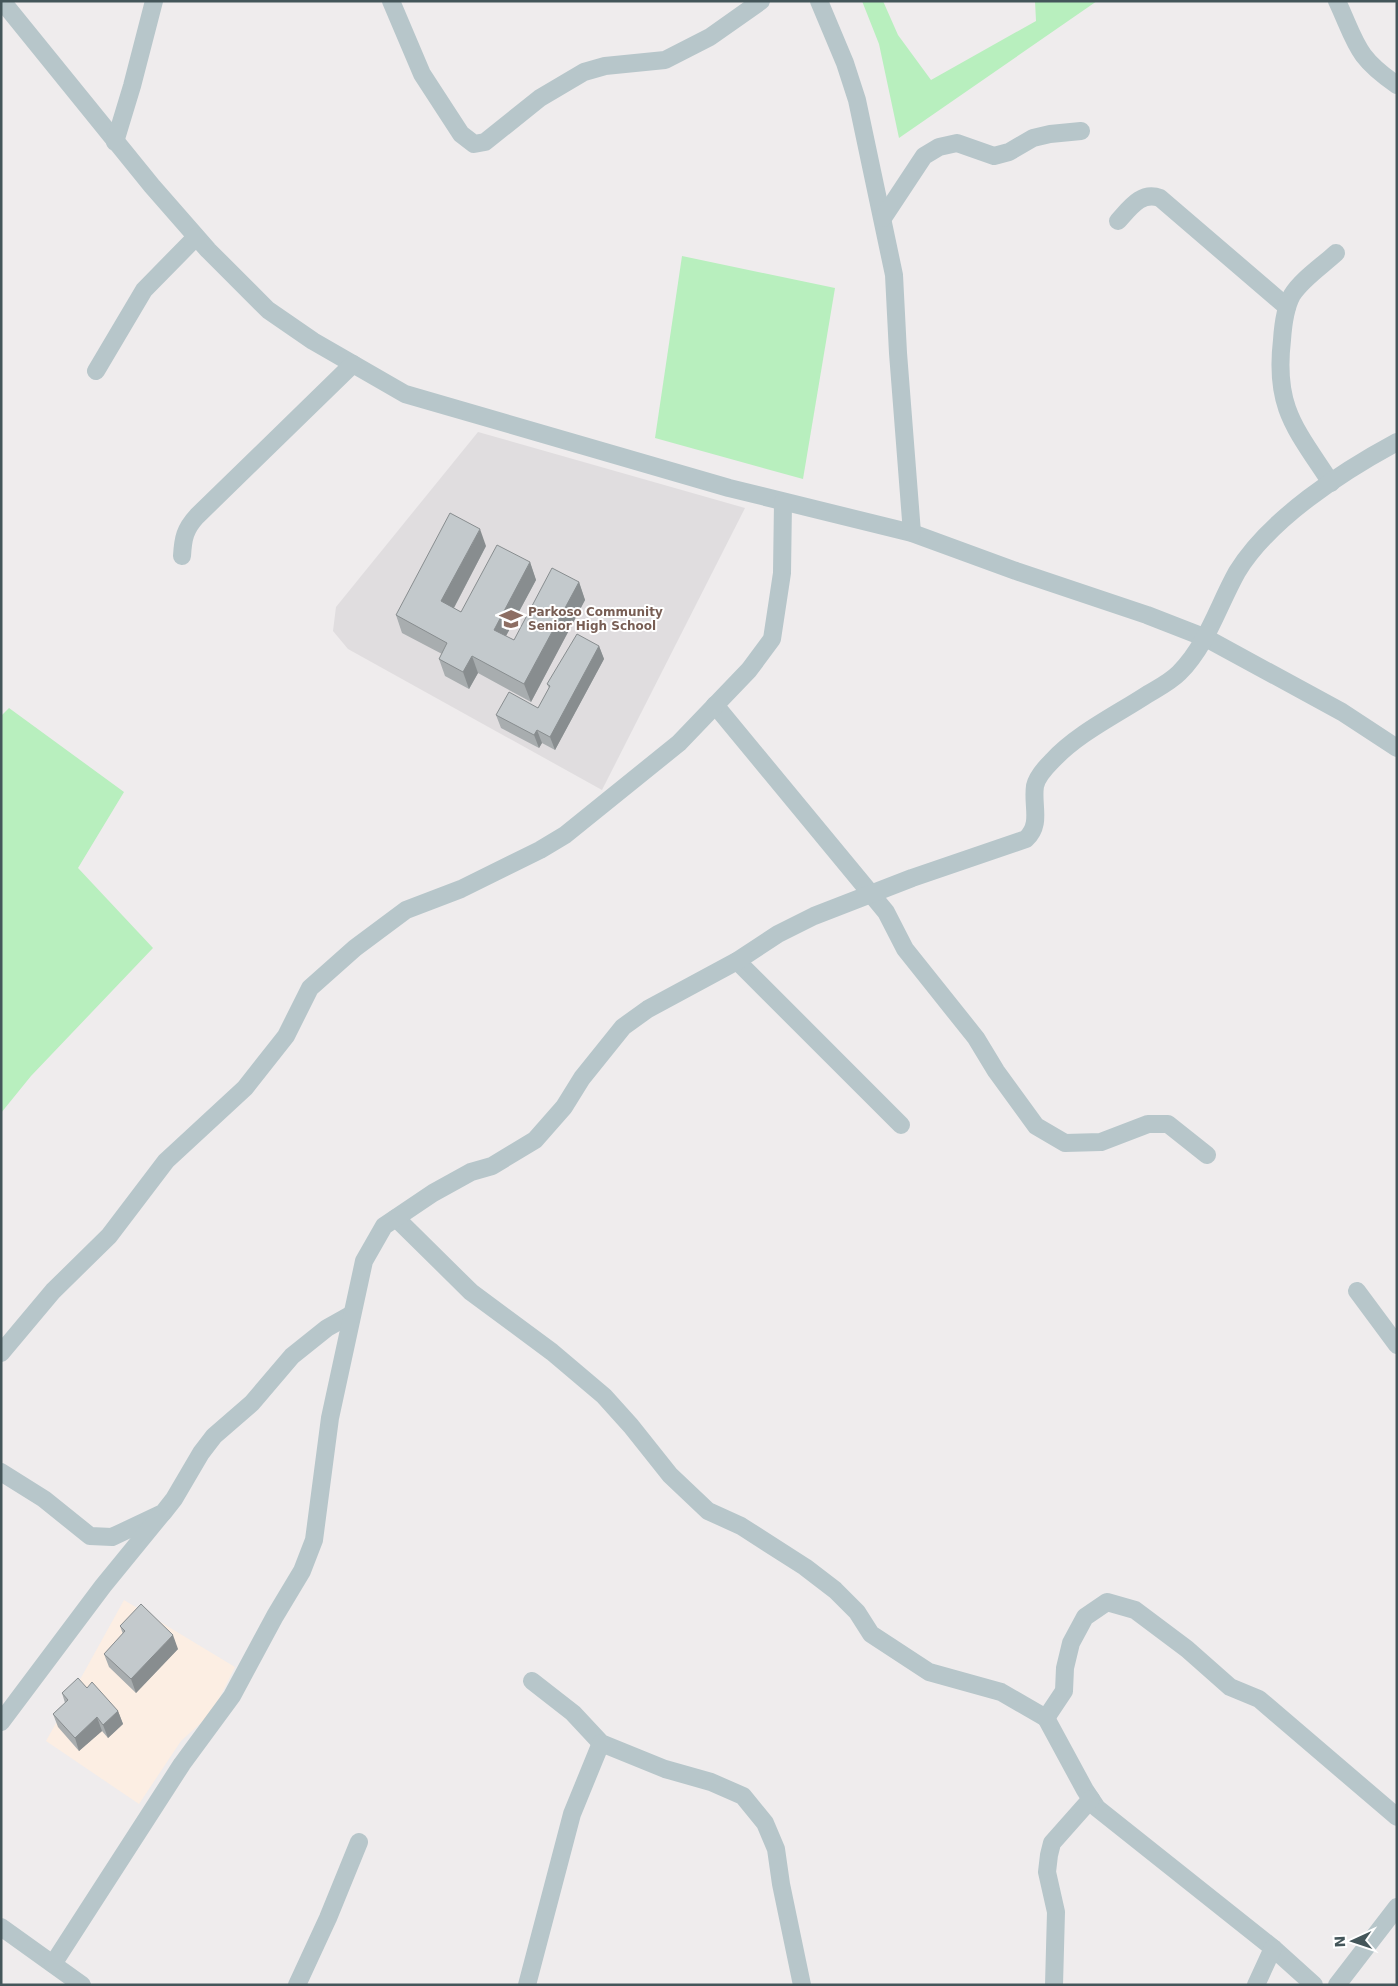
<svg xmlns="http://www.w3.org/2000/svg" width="1398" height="1986" font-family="'DejaVu Sans',sans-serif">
	<rect width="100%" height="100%" fill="#efeced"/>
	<path fill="#fceee3" d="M 124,1600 L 235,1667 L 212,1713 L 181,1741 L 139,1804 L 46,1741 Z"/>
	<path fill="#e0dddf" d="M 478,432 L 745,508 L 602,790 L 348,649 L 333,631 L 336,607 Z"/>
	<g fill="#b8efbe">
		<path d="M 862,1 L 883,1 L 898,35 L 931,80 L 1036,21 L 1035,1 L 1097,1 L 899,138 L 879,44 Z"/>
		<path d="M 682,256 L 835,288 L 803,479 L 655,438 Z"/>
		<path d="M 9,708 L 124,792 L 78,868 L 153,948 L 31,1076 L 1,1113 L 1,716 Z"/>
	</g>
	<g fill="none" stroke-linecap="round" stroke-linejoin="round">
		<g stroke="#b7c6ca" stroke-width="18">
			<path d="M 2,1 L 152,186 L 208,250 L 268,310 L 313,341 L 405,394 L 729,488 L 912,533 L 1016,571 L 1147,615 L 1206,638 L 1342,712 L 1397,748"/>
			<path d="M 391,1 L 422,74 L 461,134 L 474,144 L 485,142 L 540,98 L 584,72 L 605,66 L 665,60 L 710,37 L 761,1"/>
			<path d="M 819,1 L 845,63 L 857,100 L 894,275 L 898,353 L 912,533"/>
			<path d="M 1337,1 C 1357,44 1355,56 1397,85"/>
			<path d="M 115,142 L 132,86 L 154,1"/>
			<path d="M 883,218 L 924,156 L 939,147 L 957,143 L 994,156 L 1009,152 L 1033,138 L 1050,134 L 1081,131"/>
			<path d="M 1118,221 C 1130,208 1141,191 1160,198 L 1287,307"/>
			<path d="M 96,371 L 144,290 L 196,237"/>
			<path d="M 1331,483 C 1296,429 1274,408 1282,340 C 1283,325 1285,308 1292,295 C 1302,279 1322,266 1336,253"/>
			<path d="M 182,556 C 183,538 185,529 197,516 L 353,364"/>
			<path d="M 715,705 L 886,912 L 905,949 L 976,1038 L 996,1071 L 1036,1126 L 1065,1143 L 1101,1142 L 1148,1124 L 1168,1124 L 1207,1155"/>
			<path d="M 737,961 L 901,1125"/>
			<path d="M 396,1218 L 471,1292 L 552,1352 L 604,1396 L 631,1426 L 670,1475 L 708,1511 L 741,1526 L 805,1567 L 835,1590 L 857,1612 L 871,1634 L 929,1672 L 1001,1692 L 1046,1718 L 1064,1691 L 1065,1668 L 1071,1643 L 1085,1617 L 1107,1602 L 1135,1610 L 1187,1649 L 1230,1687 L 1259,1699 L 1397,1817"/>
			<path d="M 1357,1291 L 1397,1345"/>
			<path d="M 1,1353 L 53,1291 L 109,1236 L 166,1161 L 245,1088 L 286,1036 L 310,988 L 355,948 L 406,910 L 461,889 L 540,850 L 565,835 L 679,743 L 749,670 L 772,639 L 782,573 L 783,502"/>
			<path d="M 1,1472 L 44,1499 L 90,1536 L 112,1537 L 163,1513 L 174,1499 L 201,1453 L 214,1436 L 252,1403 L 292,1356 L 327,1328 L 352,1314"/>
			<path d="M 532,1681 L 573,1713 L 601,1743 L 665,1769 L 711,1782 L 743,1796 L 765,1823 L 776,1849 L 781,1884 L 802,1985"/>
			<path d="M 1046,1718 L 1085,1790 L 1097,1808 L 1273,1948 L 1314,1985"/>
			<path d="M 1,1722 L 103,1586 L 161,1515"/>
			<path d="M 1,1927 L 82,1985"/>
			<path d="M 53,1964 L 182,1764 L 232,1696 L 275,1616 L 302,1571 L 314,1540 L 330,1418 L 364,1261 L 384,1226 L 433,1193 L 471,1172 L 492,1166 L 535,1140 L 564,1107 L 582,1078 L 623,1027 L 648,1009 L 737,961 L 778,934 L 814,916 L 912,878 L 1026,839 C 1042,824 1032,806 1035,786 C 1037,777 1046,767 1052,761 C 1078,733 1116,715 1148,694 C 1158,688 1170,682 1179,673 C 1207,645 1218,606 1237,572 C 1269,519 1343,471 1397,442"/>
			<path d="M 297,1985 L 328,1918 L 359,1842"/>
			<path d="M 527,1985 L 572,1814 L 601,1743"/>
			<path d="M 1054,1985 L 1056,1912 L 1047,1872 L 1049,1855 L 1052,1843 L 1091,1799"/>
			<path d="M 1256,1985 L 1273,1948"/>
			<path d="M 1337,1985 L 1397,1907"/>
		</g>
	</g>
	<g fill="#a8adaf">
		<path d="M 486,546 L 454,608 L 461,612 L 530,562 L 536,580 L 506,636 L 514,640 L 579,582 L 585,600 L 531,702 L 478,673 L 469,689 L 445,676 L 439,659 L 442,654 L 402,633 L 396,615 Z"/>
		<path d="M 599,646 L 604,659 L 555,750 L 542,743 L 539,748 L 501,728 L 496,715 L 538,708 L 549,688 L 547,684 Z"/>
		<path d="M 120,1626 L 178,1649 L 136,1693 L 109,1667 L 104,1654 L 123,1634 Z"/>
		<path d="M 87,1688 L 118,1711 L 123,1724 L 108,1738 L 102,1731 L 79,1751 L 58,1727 L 53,1714 L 65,1703 L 62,1693 Z"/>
	</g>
	<g fill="#888d8f">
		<path d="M 480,529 L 486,546 L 448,619 L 441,601 Z"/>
		<path d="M 530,562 L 536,580 L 500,647 L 494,630 Z"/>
		<path d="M 579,582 L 585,600 L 531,702 L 524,684 Z"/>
		<path d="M 599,646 L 604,659 L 555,750 L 550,737 Z"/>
		<path d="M 472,656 L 478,673 L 469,689 L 463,672 Z"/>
		<path d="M 537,730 L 542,743 L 539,748 L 534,735 Z"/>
		<path d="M 173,1635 L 178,1649 L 136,1693 L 131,1679 Z"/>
		<path d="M 118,1711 L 123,1724 L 108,1738 L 103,1725 Z"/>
		<path d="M 97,1717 L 102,1731 L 79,1751 L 75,1738 Z"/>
	</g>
	<g fill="#c3c9cc" stroke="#888d8f">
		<path d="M 450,513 L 480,529 L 441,601 L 461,612 L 497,545 L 530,562 L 494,630 L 514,640 L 552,568 L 579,582 L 524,684 L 472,656 L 463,672 L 439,659 L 447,643 L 396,615 Z"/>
		<path d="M 577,634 L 599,646 L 550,737 L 537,730 L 534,735 L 496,715 L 509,692 L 538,708 L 550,686 L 547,684 Z"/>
		<path d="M 141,1604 L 173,1635 L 131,1679 L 104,1654 L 125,1631 L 120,1626 Z"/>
		<path d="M 78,1678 L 87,1688 L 92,1682 L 118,1711 L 103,1725 L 97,1717 L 75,1738 L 53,1714 L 68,1700 L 62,1693 Z"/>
	</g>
	<defs>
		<symbol id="school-bare" viewBox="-9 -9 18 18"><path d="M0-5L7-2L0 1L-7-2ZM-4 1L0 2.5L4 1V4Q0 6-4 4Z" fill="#8d6e63" stroke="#fff" stroke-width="2.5" paint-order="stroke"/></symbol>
	</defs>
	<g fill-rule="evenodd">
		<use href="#school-bare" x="495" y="603" width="32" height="32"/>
	</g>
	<g text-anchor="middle" stroke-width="4" stroke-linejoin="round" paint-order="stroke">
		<g font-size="12" font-weight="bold" fill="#785e54" stroke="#fff" text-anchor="start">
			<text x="528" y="616">Parkoso Community<tspan x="528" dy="14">Senior High School</tspan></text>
		</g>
	</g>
	<rect width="1398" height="1986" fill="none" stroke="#44565a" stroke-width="5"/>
	<g transform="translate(1353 1941) rotate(267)" stroke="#ffffff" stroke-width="4" paint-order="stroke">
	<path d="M0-4L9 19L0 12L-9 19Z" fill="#44565a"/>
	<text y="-8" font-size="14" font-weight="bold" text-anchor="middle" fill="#44565a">N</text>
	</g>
</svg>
